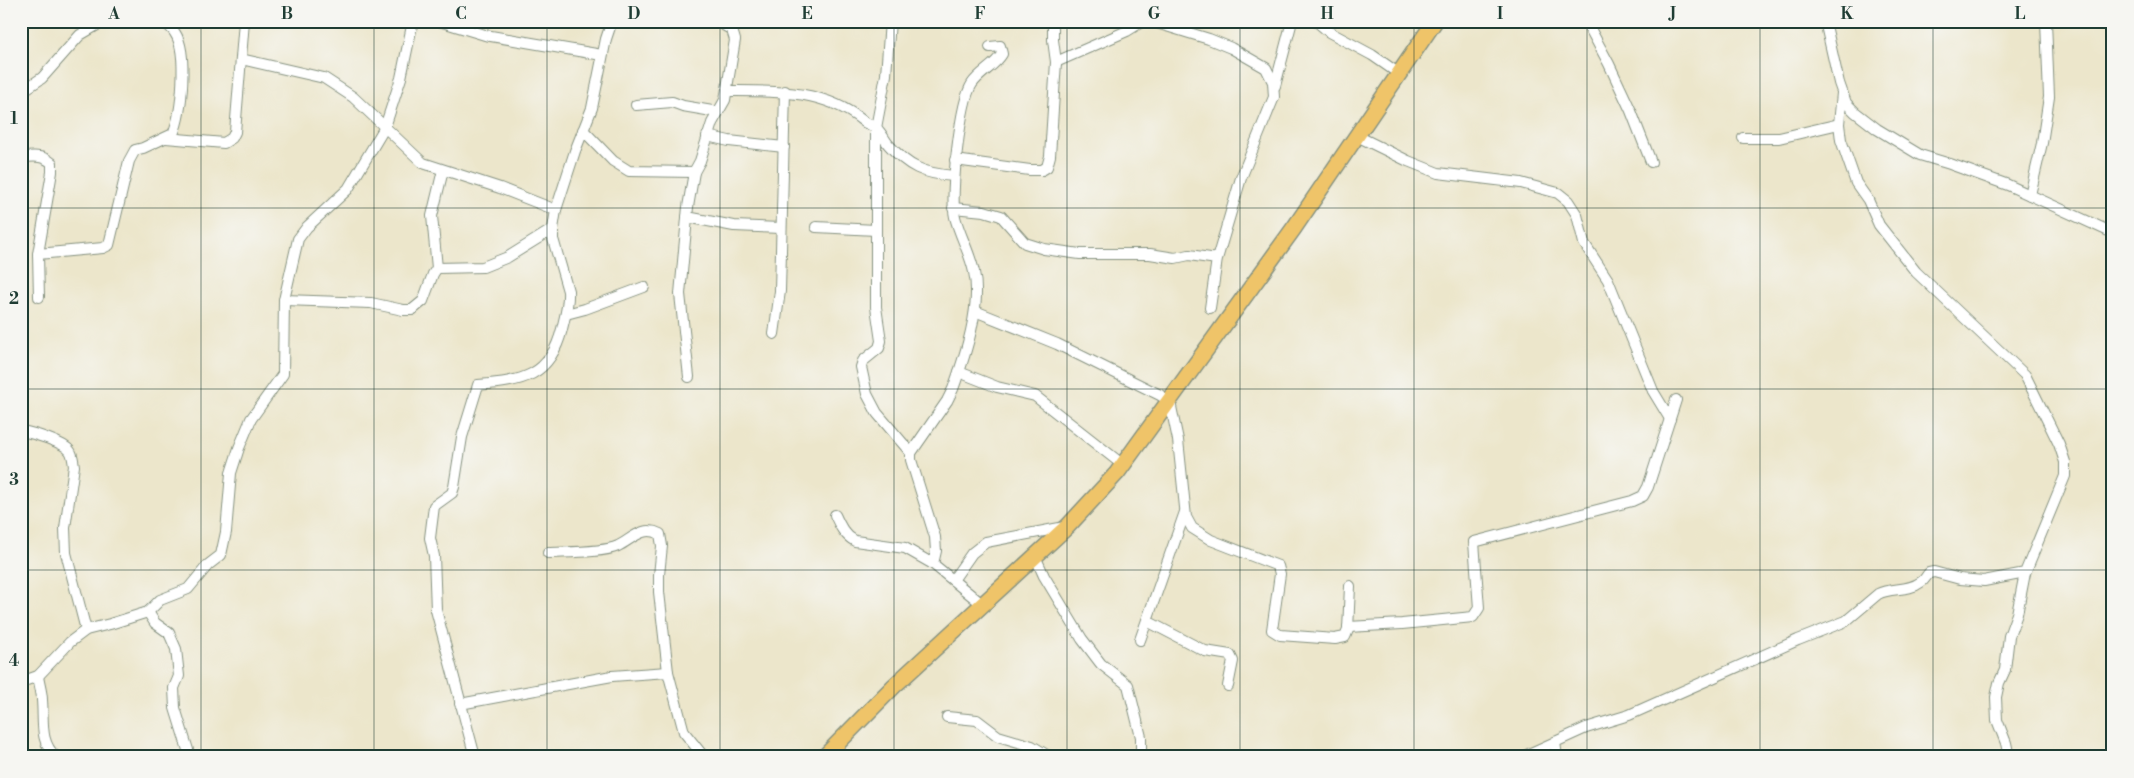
<svg xmlns="http://www.w3.org/2000/svg" width="2134" height="778" font-family="'Libre Bodoni',serif">
	<rect width="100%" height="100%" fill="#f6f6f2"/>
	<filter id="ink" filterUnits="userSpaceOnUse"><feTurbulence type="fractalNoise" baseFrequency=".02" numOctaves="2"/><feDisplacementMap in="SourceGraphic" scale="10" xChannelSelector="R" yChannelSelector="G"/><feConvolveMatrix kernelMatrix="1 2 1 2 8 2 1 2 1" color-interpolation-filters="sRGB"/></filter>
	<filter id="wash" filterUnits="userSpaceOnUse"><feTurbulence type="fractalNoise" baseFrequency=".0096" numOctaves="4" result="noise"/><feDisplacementMap in="SourceGraphic" scale="20" xChannelSelector="R" yChannelSelector="G"/><feGaussianBlur stdDeviation="1.12" result="paint"/><feColorMatrix in="noise" values="0 0 0 0 0 0 0 0 0 0 0 0 0 0 0 0 0 1.4 0 .05"/><feComposite in="paint" operator="in"/></filter>
	<g filter="url(#wash)">
		<rect width="100%" height="100%" fill="#ece6cb"/>
	</g>
	<g filter="url(#ink)">
		<g fill="none" stroke-linecap="round" stroke-linejoin="round">
			<defs>
				<g id="street">
					<path d="M 439,21 L 485,35 L 602,55"/>
					<path d="M 890,21 L 886,75 L 876,128 L 876,307 L 881,341 L 879,348 L 863,361 L 861,367 L 867,394 L 877,413 L 911,453"/>
					<path d="M 1150,21 L 1209,39 L 1231,48 L 1266,68 L 1273,82 L 1274,97 L 1241,178 L 1217,259 L 1210,308"/>
					<path d="M 1316,21 L 1329,32 L 1372,55 L 1398,73"/>
					<path d="M 1586,21 L 1609,64 L 1631,111 L 1651,162"/>
					<path d="M 1825,21 L 1839,83 L 1846,103 L 1855,112 L 1877,129 L 1920,155 L 1950,164 L 2008,185 L 2113,233"/>
					<path d="M 241,59 L 324,78 L 353,97 L 423,163 L 500,188 L 556,210"/>
					<path d="M 1056,62 L 1127,31 L 1143,21"/>
					<path d="M 1275,86 L 1292,21"/>
					<path d="M 727,91 C 775,91 824,89 863,121 C 866,124 872,125 876,128 C 881,132 884,139 888,144 C 908,167 924,174 954,176"/>
					<path d="M 21,92 L 42,78 L 80,35 L 104,21"/>
					<path d="M 636,105 L 672,102 L 683,106 L 718,112"/>
					<path d="M 583,130 L 613,161 L 629,171 L 694,172 L 700,161 L 712,123 L 725,100 L 735,40 L 732,30 L 717,21"/>
					<path d="M 707,136 L 729,141 L 784,147"/>
					<path d="M 1357,136 L 1408,161 L 1438,173 L 1521,183 L 1558,193 L 1568,201 L 1577,215 L 1584,243 L 1608,280 L 1653,391 L 1670,419"/>
					<path d="M 166,138 L 224,143 L 232,138 L 235,132 L 244,21"/>
					<path d="M 1743,138 L 1779,138 L 1839,124"/>
					<path d="M 21,158 C 32,156 43,155 52,163 L 52,172 L 38,254 L 39,297"/>
					<path d="M 955,160 L 1030,170 L 1042,170 L 1047,167 L 1050,156 L 1056,62 L 1053,40 L 1053,21"/>
					<path d="M 2030,195 L 2042,143 L 2049,97 L 2046,21"/>
					<path d="M 953,208 L 984,211 L 1001,216 L 1025,243 L 1044,249 L 1080,254 L 1150,254 L 1175,258 L 1189,255 L 1217,259"/>
					<path d="M 687,217 L 734,226 L 781,228"/>
					<path d="M 816,227 L 876,230"/>
					<path d="M 38,254 L 103,248 L 109,245 L 129,161 L 135,150 L 143,148 L 173,134 C 182,113 188,52 175,33 C 172,28 167,25 163,21"/>
					<path d="M 437,268 L 432,216 L 443,170"/>
					<path d="M 284,300 L 371,303 L 403,310 L 412,310 L 423,301 L 433,274 L 437,268 L 483,267 L 508,257 L 553,229 L 556,210 L 575,151 L 592,108 L 606,39 L 612,21"/>
					<path d="M 975,311 L 1057,344 L 1160,395 L 1170,402 L 1178,440 L 1186,517 L 1192,528 L 1211,540 L 1278,566 L 1280,574 L 1272,630 L 1280,635 L 1335,639 L 1345,637 L 1348,630 L 1350,586"/>
					<path d="M 566,314 L 585,309 L 644,287"/>
					<path d="M 774,334 L 780,291 L 785,91"/>
					<path d="M 959,372 L 997,387 L 1035,396 L 1123,465"/>
					<path d="M 689,377 L 680,294 L 688,207 L 694,172"/>
					<path d="M 21,431 C 32,433 64,442 70,451 C 73,455 73,461 74,466 L 65,528 L 66,553 L 86,630"/>
					<path d="M 835,515 C 840,526 844,535 855,541 L 905,548 L 933,564 L 982,604"/>
					<path d="M 548,553 C 565,552 603,553 618,546 C 632,539 643,525 660,534 L 662,546 L 659,575 L 659,592 L 668,672 L 684,732 L 704,757"/>
					<path d="M 1035,556 L 1044,576 L 1082,639 L 1101,664 L 1128,685 L 1141,737 L 1141,757"/>
					<path d="M 933,564 L 936,551 L 935,537 L 911,460 L 911,453 L 947,401 L 953,389 C 965,356 982,306 974,272 C 970,253 960,236 955,217 C 950,195 960,102 972,84 C 980,72 995,66 1002,54 L 1000,46 L 990,47"/>
					<path d="M 953,580 L 972,553 L 986,542 L 1065,527"/>
					<path d="M 148,612 L 155,623 L 169,633 L 176,649 L 179,676 L 174,688 L 175,708 L 188,750 L 188,757"/>
					<path d="M 1147,621 L 1205,651 L 1230,655 L 1233,661 L 1228,686"/>
					<path d="M 1348,627 L 1402,624 L 1473,617 L 1479,608 L 1474,542 L 1632,501 L 1643,496 L 1648,487 L 1676,400"/>
					<path d="M 1140,640 L 1185,512"/>
					<path d="M 38,676 C 39,684 42,692 42,700 C 44,721 39,742 56,757"/>
					<path d="M 21,682 L 38,676 L 70,642 L 86,630 L 110,624 L 148,612 L 160,600 L 188,589 L 208,565 L 221,555 L 226,532 L 231,473 L 239,448 L 251,419 L 283,374 L 284,300 L 298,239 L 307,227 L 348,189 L 385,127 L 401,78 L 413,21"/>
					<path d="M 460,704 L 612,676 L 668,672"/>
					<path d="M 947,717 L 977,720 L 998,736 L 1032,746 L 1050,757"/>
					<path d="M 1555,742 L 1557,757"/>
					<path d="M 475,757 L 436,610 L 434,556 L 430,538 L 434,506 L 452,493 L 454,487 L 462,437 L 478,385 C 523,381 550,377 562,329 C 565,316 569,304 568,291 L 553,239 L 553,229"/>
					<path d="M 1522,757 L 1586,728 L 1629,715 L 1798,640 L 1846,621 L 1878,594 C 1891,587 1908,592 1921,582 C 1925,580 1926,576 1929,573 L 1934,572 L 1960,579 L 1984,581 L 2025,573 L 2065,476 L 2065,462 L 2059,444 L 2025,375 L 1916,272 L 1879,225 L 1868,200 L 1856,183 L 1841,140 L 1839,124 L 1842,93"/>
					<path d="M 2009,757 L 2006,743 L 1997,720 L 1996,697 L 1999,683 L 2005,670 L 2009,636 L 2017,614 L 2025,573"/>
				</g>
				<path id="primary" d="M 824,757 L 894,686 L 1068,526 L 1117,473 L 1294,228 L 1435,21"/>
			</defs>
			<use href="#street" stroke="#869280" stroke-width="12"/>
			<use href="#primary" stroke="#869280" stroke-width="18"/>
			<use href="#street" stroke="#fff" stroke-width="10"/>
			<use href="#primary" stroke="#efc469" stroke-width="15"/>
		</g>
	</g>
	<path fill="none" stroke="#1f3d34" stroke-width="1" stroke-opacity="0.55" d="M 201,21 L 201,757M 374,21 L 374,757M 547,21 L 547,757M 720,21 L 720,757M 894,21 L 894,757M 1067,21 L 1067,757M 1240,21 L 1240,757M 1414,21 L 1414,757M 1587,21 L 1587,757M 1760,21 L 1760,757M 1933,21 L 1933,757M 21,208 L 2113,208M 21,389 L 2113,389M 21,570 L 2113,570"/>
	<rect width="2134" height="778" fill="none" stroke="#f6f6f2" stroke-width="55"/>
	<rect x="28" y="28" width="2078" height="722" fill="none" stroke="#1f3d34" stroke-width="2"/>
	<g font-size="16" text-anchor="middle" font-weight="bold" fill="#1f3d34">
		<text x="114" y="19">A</text>
		<text x="287" y="19">B</text>
		<text x="461" y="19">C</text>
		<text x="634" y="19">D</text>
		<text x="807" y="19">E</text>
		<text x="980" y="19">F</text>
		<text x="1154" y="19">G</text>
		<text x="1327" y="19">H</text>
		<text x="1500" y="19">I</text>
		<text x="1673" y="19">J</text>
		<text x="1847" y="19">K</text>
		<text x="2020" y="19">L</text>
		<text x="14" y="124">1</text>
		<text x="14" y="304">2</text>
		<text x="14" y="485">3</text>
		<text x="14" y="666">4</text>
	</g>
</svg>
